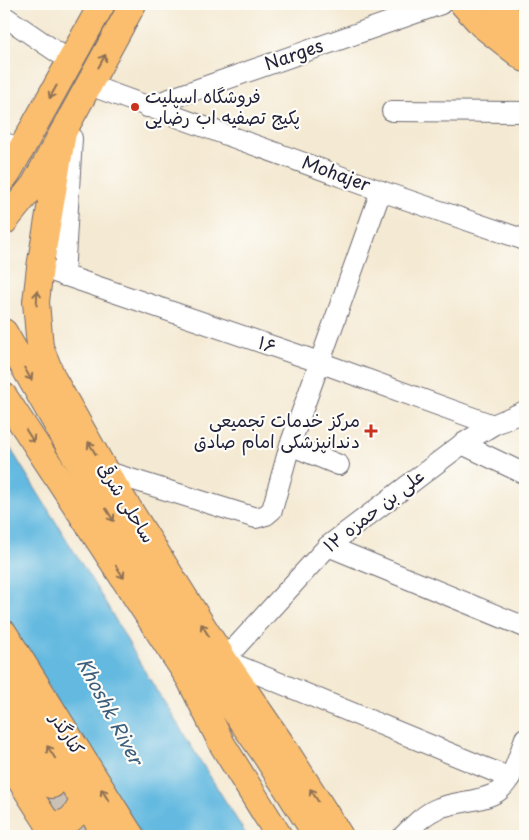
<svg xmlns="http://www.w3.org/2000/svg" width="529" height="840" font-family="'Playpen Sans','Playpen Sans Arabic',sans-serif">
	<rect width="100%" height="100%" fill="#fdfcf7"/>
	<filter id="ink" filterUnits="userSpaceOnUse"><feTurbulence type="fractalNoise" baseFrequency=".02" numOctaves="2"/><feDisplacementMap in="SourceGraphic" scale="10" xChannelSelector="R" yChannelSelector="G"/><feConvolveMatrix kernelMatrix="1 2 1 2 8 2 1 2 1" color-interpolation-filters="sRGB"/></filter>
	<filter id="wash" filterUnits="userSpaceOnUse"><feTurbulence type="fractalNoise" baseFrequency=".0096" numOctaves="4" result="noise"/><feDisplacementMap in="SourceGraphic" scale="20" xChannelSelector="R" yChannelSelector="G"/><feGaussianBlur stdDeviation="1.12" result="paint"/><feColorMatrix in="noise" values="0 0 0 0 0 0 0 0 0 0 0 0 0 0 0 0 0 1.4 0 .05"/><feComposite in="paint" operator="in"/></filter>
	<g filter="url(#wash)">
		<rect width="100%" height="100%" fill="#f4e9d2"/>
		<path fill="#64b9e0" stroke="#436e8e" d="M 4,438 L 107,605 L 144,670 L 247,836 L 142,836 L 4,618 Z"/>
	</g>
	<g filter="url(#ink)">
		<g fill="none" stroke-linecap="round" stroke-linejoin="round">
			<path stroke="#cac1b4" stroke-width="26" stroke-dasharray="26 13" stroke-linecap="butt" d="M 56,792 L 85,836"/>
			<defs>
				<g id="minor">
					<path d="M 4,16 L 70,61"/>
					<path d="M 89,85 L 381,191 L 525,240"/>
					<path d="M 147,107 L 441,4"/>
					<path d="M 392,111 L 525,112"/>
					<path d="M 4,143 L 22,148"/>
					<path d="M 40,267 L 319,362 L 493,425"/>
					<path d="M 64,276 L 72,138"/>
					<path d="M 462,444 L 525,474"/>
					<path d="M 290,445 L 339,465"/>
					<path d="M 105,471 L 256,518 L 266,515 L 272,510 L 290,445 L 381,191"/>
					<path d="M 328,546 L 525,627"/>
					<path d="M 510,778 L 224,660 L 328,546 L 462,444 L 493,425 L 525,411"/>
					<path d="M 403,836 C 413,826 425,813 439,808 C 456,801 488,801 500,790 C 514,777 519,755 525,738"/>
				</g>
				<g id="major">
					<path d="M 463,4 L 482,25 L 525,59"/>
					<path d="M 497,4 L 500,12 L 525,30"/>
					<path d="M 63,132 L 40,267 L 36,302 L 40,347 L 53,379 L 105,471 L 224,660 L 280,742 L 340,836"/>
					<path d="M 4,178 L 9,171 L 102,4"/>
					<path d="M 4,222 L 34,185 L 133,4"/>
					<path d="M 4,332 L 92,486 L 224,696 L 264,753 L 317,836"/>
					<path d="M 4,396 L 189,678 L 222,744 L 279,836"/>
					<path d="M 4,633 L 131,836"/>
					<path d="M 4,679 L 107,836"/>
					<path d="M 4,713 L 52,785"/>
					<path d="M 4,755 L 56,836"/>
					<path d="M 47,822 C 66,829 76,817 83,800"/>
				</g>
			</defs>
			<use href="#minor" stroke="#6c6870" stroke-width="22"/>
			<use href="#major" stroke="#6c6870" stroke-width="28"/>
			<use href="#minor" stroke="#fff" stroke-width="20"/>
			<use href="#major" stroke="#fabe6e" stroke-width="26"/>
		</g>
		<defs><path id="oneway-shaft" d="M-6 0H5M1.5-3L5.5 0L1.5 3" fill="none" stroke-width="1.6" stroke-linecap="round" stroke-linejoin="round" transform="scale(1.25)"/></defs>
		<g stroke="#8e7054">
			<use href="#oneway-shaft" transform="translate(102 61) rotate(-61)"/>
			<use href="#oneway-shaft" transform="translate(53 92) rotate(119)"/>
			<use href="#oneway-shaft" transform="translate(37 298) rotate(-87)"/>
			<use href="#oneway-shaft" transform="translate(28 374) rotate(60)"/>
			<use href="#oneway-shaft" transform="translate(30 436) rotate(57)"/>
			<use href="#oneway-shaft" transform="translate(92 448) rotate(-121)"/>
			<use href="#oneway-shaft" transform="translate(110 515) rotate(58)"/>
			<use href="#oneway-shaft" transform="translate(120 572) rotate(57)"/>
			<use href="#oneway-shaft" transform="translate(205 630) rotate(-122)"/>
			<use href="#oneway-shaft" transform="translate(51 752) rotate(-123)"/>
			<use href="#oneway-shaft" transform="translate(105 795) rotate(-122)"/>
			<use href="#oneway-shaft" transform="translate(314 795) rotate(-123)"/>
		</g>
	</g>
	<g fill="#c8321e" stroke="#fdfcf7" stroke-width="2">
		<circle cx="135" cy="107" r="5"/>
		<path d="M368.5 423.5h5v5h5v5h-5v5h-5v-5h-5v-5h5z"/>
	</g>
	<g text-anchor="middle" stroke-width="4.5" stroke-linejoin="round" paint-order="stroke">
		<g font-size="18" fill="#22223b" stroke="#fdfcf7">
			<text transform="translate(294 55) rotate(-19)" y="6">Narges</text>
			<text transform="translate(336 174) rotate(20)" y="6">Mohajer</text>
			<text transform="translate(267 345) rotate(19)" y="6">۱۶</text>
			<text transform="translate(126 503) rotate(58)" y="6">ساحلی شرقی</text>
			<text transform="translate(374 511) rotate(-38)" y="6">۱۲ علی بن حمزه</text>
			<text transform="translate(67 734) rotate(58)" y="6">کنارگذر</text>
		</g>
		<g font-size="18" fill="#22223b" stroke="#fdfcf7" text-anchor="start">
			<text x="145" y="103">فروشگاه اسپلیت<tspan x="145" dy="21">پکیج تصفیه اب رضایی</tspan></text>
			<text x="360" y="427" text-anchor="end">مرکز خدمات تجمیعی<tspan x="360" dy="21">دندانپزشکی امام صادق</tspan></text>
		</g>
		<g font-size="19" font-style="italic" fill="#3c5e7d" stroke="#fdfcf7">
			<text transform="translate(110 711) rotate(62)" y="7">Khoshk River</text>
		</g>
	</g>
	<rect width="529" height="840" fill="none" stroke="#fdfcf7" stroke-width="20"/>
</svg>
